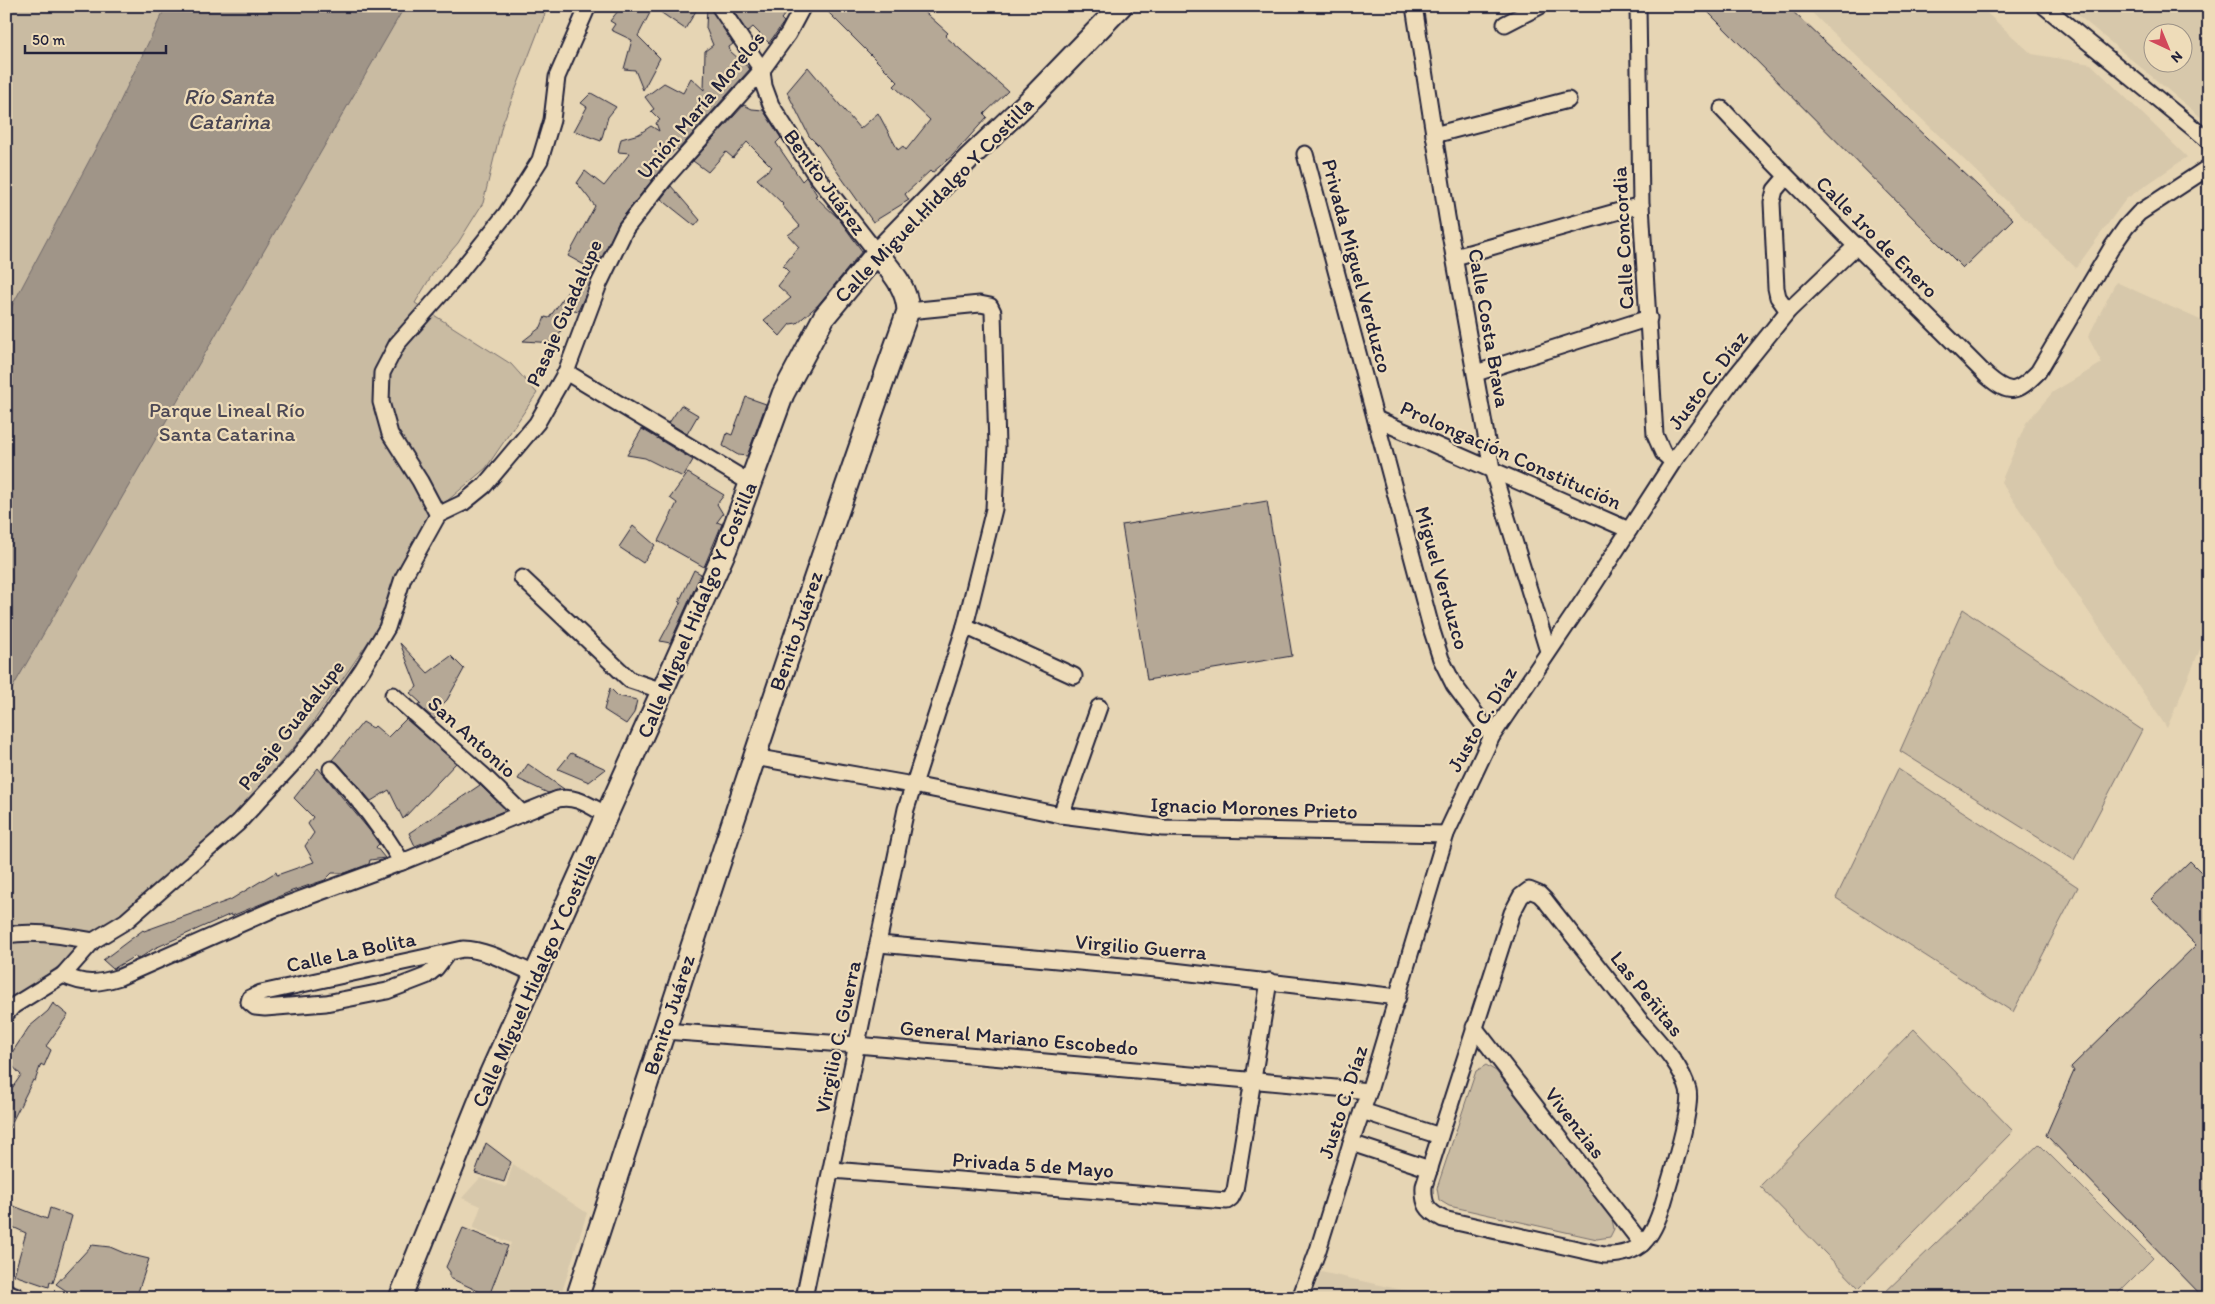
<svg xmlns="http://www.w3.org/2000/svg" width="2215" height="1304" font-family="Itim,sans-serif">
	<rect width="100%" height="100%" fill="#e6d5b4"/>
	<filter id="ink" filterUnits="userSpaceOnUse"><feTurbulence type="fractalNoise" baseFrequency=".02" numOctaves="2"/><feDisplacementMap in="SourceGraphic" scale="10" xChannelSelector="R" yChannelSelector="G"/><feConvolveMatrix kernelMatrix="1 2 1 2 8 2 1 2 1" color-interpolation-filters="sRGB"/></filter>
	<g filter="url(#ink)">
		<g fill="#d7c8ab" fill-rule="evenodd">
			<path d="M 1805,6 L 1979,6 L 2032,54 L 2091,64 L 2187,157 L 2126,199 L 2076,268 Z"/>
			<path d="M 2067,6 L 2209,6 L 2209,124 ZM 2152,32 L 2182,32 L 2182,62 L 2152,62 Z"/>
			<path d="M 2116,282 L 2209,324 L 2209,628 L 2167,728 L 2001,482 L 2026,423 L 2053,392 L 2102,363 L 2088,337 Z"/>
			<path d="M 513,1164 L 587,1213 L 560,1298 L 489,1298 L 511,1243 L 473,1228 L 481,1206 L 462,1198 L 480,1178 L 506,1187 Z"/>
			<path d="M 1321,1272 L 1438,1298 L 1311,1298 Z"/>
		</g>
		<g fill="#c9bba2" stroke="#766e6e">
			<path d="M 6,6 L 548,6 L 502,125 L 483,203 L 458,243 L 435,270 L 415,303 L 511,364 L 537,393 L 486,468 L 428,517 L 401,563 L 377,629 L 304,735 L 236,814 L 82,950 L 6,1003 Z"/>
			<path d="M 1963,609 L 2142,730 L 2074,860 L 1900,751 Z"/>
			<path d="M 1898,769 L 2078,887 L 2013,1012 L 1836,898 Z"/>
			<path d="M 1914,1029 L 2013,1131 L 1859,1288 L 1760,1186 Z"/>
			<path d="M 1486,1065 L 1496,1071 L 1612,1219 L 1614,1229 L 1610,1237 L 1597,1239 L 1449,1206 L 1439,1200 L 1437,1188 L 1476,1071 Z"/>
			<path d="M 2039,1144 L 2153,1258 L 2113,1298 L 1879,1298 Z"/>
		</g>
		<path fill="#a09588" stroke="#6e6769" d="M 166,6 L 405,6 L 6,699 L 6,317 L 114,114 Z"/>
		<g fill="#b5a896" stroke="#22223b">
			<path d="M 622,6 L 699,6 L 685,29 L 653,7 L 638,36 L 660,58 L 643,90 L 635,70 L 624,69 L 632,40 L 611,30 L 615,24 L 610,21 Z"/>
			<path d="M 707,6 L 710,6 L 733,44 L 729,47 L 730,51 L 750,69 L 678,150 L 676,148 L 661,164 L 661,169 L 619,222 L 578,311 L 571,309 L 555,343 L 523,341 L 541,327 L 545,317 L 549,318 L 586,266 L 568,256 L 595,206 L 577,183 L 585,171 L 604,186 L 630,153 L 618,152 L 621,139 L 639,134 L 651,126 L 659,131 L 656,123 L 660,120 L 651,111 L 654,109 L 645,97 L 664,83 L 683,93 L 691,78 L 704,90 L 705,51 L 713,45 L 706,28 Z"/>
			<path d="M 730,6 L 792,6 L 781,19 L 784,22 L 769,43 L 753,27 L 747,32 Z"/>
			<path d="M 822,6 L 918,6 L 948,33 L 945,36 L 1008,91 L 984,114 L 987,117 L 953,155 L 932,173 L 930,171 L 905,194 L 909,200 L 873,222 L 819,146 L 809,136 L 787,92 L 808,67 L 860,129 L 878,113 L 898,150 L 903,146 L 906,150 L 930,120 L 894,86 L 898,82 Z"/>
			<path d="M 1702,6 L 1787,6 L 2013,219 L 1963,268 Z"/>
			<path d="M 591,93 L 616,107 L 608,117 L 601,141 L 574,131 L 587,107 L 581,103 Z"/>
			<path d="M 744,105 L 752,109 L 763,110 L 781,138 L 776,143 L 802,181 L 806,177 L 817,195 L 815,196 L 839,219 L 862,251 L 818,305 L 797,323 L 790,324 L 780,336 L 764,320 L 791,298 L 778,286 L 789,272 L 783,266 L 799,247 L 788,235 L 800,226 L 782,205 L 783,204 L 757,179 L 772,167 L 747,142 L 733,158 L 726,152 L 708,172 L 693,161 Z"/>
			<path d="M 671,186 L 700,220 L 695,226 L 661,199 Z"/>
			<path d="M 746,397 L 766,404 L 747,456 L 738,455 L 723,446 L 727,433 L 732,435 Z"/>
			<path d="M 681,405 L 698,415 L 687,434 L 669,423 Z"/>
			<path d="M 642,429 L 693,460 L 683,477 L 645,458 L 627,455 Z"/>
			<path d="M 688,473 L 724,495 L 717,504 L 723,514 L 717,522 L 722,524 L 704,567 L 658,541 L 677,503 L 670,498 Z"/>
			<path d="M 1267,501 L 1292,656 L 1147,680 L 1122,525 Z"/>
			<path d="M 633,526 L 655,545 L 643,563 L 619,547 Z"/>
			<path d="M 694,570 L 701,574 L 670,643 L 660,641 L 681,602 L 679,602 Z"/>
			<path d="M 400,643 L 428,673 L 451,656 L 464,669 L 447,700 L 437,710 L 439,715 L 434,719 L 418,705 L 421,703 L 410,693 L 417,687 Z"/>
			<path d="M 610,688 L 618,696 L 637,700 L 634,713 L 626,724 L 604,710 Z"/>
			<path d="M 406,719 L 456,763 L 403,819 L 389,790 L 371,801 L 338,763 L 332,760 L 363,722 L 373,728 L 375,726 L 388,737 Z"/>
			<path d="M 571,753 L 606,769 L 589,782 L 558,769 Z"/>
			<path d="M 528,764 L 564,789 L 548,793 L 518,779 Z"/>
			<path d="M 318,768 L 370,831 L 379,844 L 376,847 L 385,858 L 370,860 L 369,864 L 345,873 L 332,873 L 325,880 L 292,891 L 232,916 L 231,914 L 153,949 L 143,956 L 137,959 L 135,956 L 113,969 L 103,960 L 143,930 L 144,931 L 230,900 L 276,872 L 277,875 L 314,862 L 305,846 L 314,833 L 308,824 L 313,817 L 294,798 Z"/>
			<path d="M 480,785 L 506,810 L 415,846 L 409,833 Z"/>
			<path d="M 2190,861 L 2209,880 L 2209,1298 L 2204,1298 L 2046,1135 L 2074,1071 L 2071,1067 L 2196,945 L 2151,899 Z"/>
			<path d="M 53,1003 L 68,1015 L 46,1046 L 51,1050 L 44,1066 L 41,1064 L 35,1081 L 33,1080 L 6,1134 L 6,1097 L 21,1075 L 7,1060 L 29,1027 L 48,1011 Z"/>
			<path d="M 486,1143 L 511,1162 L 504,1182 L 475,1173 Z"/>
			<path d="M 6,1203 L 47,1219 L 50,1208 L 72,1216 L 53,1283 L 50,1281 L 49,1287 L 14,1275 L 26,1233 L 6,1224 Z"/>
			<path d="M 463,1228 L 508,1246 L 489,1296 L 450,1278 L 450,1272 L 446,1267 Z"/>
			<path d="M 92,1245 L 110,1247 L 124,1253 L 149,1259 L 136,1298 L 77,1298 L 56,1284 Z"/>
		</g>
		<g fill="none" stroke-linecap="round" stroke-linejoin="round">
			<defs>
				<g id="street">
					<path d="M 719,6 L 762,70 L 764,86 L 771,105 L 813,171 L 877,253"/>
					<path d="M 1414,6 L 1447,217 L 1492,469 L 1548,651"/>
					<path d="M 1638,6 L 1641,205 L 1655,435 L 1663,453 L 1673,462"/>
					<path d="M 2044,6 L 2209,141"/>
					<path d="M 1505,24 L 1540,6"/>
					<path d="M 1722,109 C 1808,201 1899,287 1987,376 C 2010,396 2017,393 2038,372 L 2112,247 L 2126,227 L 2139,213 L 2209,167"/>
					<path d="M 1434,135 L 1568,100"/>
					<path d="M 1305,154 L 1432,631 L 1441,659 L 1454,685 L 1492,736"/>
					<path d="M 1786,177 L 1775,190 L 1772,202 L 1776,288 L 1778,297 L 1788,311"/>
					<path d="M 1455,257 L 1641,205"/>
					<path d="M 566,372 L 752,484"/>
					<path d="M 1476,373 L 1649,318"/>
					<path d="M 1376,419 L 1629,530"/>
					<path d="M 438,515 L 420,481 L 390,434 L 381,402 L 382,373 L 397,344 L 450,284 L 506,214 L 540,160 L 552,120 L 557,77 L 588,6"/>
					<path d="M 522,578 L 630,680 L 663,691"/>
					<path d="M 965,626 L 1074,676"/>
					<path d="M 393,695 L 484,776 L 522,813"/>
					<path d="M 754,757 L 913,785 L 1061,815 L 1163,828 L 1446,834"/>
					<path d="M 331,769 C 358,798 381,828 402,862"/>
					<path d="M 1061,815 L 1099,707"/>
					<path d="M 1529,890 L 1539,894 L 1545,900 C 1576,940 1608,979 1639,1019 C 1656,1039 1681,1063 1688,1090 C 1693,1109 1669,1183 1663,1204 C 1653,1237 1641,1256 1604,1255 L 1443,1219 C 1427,1211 1423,1204 1424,1186 L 1512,913 L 1521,896 Z"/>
					<path d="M 6,935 C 36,930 63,936 93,941"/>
					<path d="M 879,944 L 1156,969 L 1398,997"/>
					<path d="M 446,955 L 436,968 L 426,976 L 387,991 L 326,1003 L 265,1008 L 255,1007 L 249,1002 L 250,998 L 261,993 L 463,949 C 489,950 511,964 535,974"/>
					<path d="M 63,975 C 84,985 98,984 120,977 L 274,909 L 402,862 L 558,799 C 577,795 591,807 607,815"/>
					<path d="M 6,1014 L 13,1006 L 63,975 L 93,941 L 126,921 L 238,823 L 297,759 L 325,724 L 362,670 L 387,628 L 403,578 L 438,515 L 463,503 L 484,486 L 537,423 L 566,372 L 599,284 L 626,228 L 663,181 L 762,70 L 788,34 L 803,6"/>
					<path d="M 1474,1027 L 1642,1244"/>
					<path d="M 664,1031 L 857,1045 L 1369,1091"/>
					<path d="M 1362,1111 L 1440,1136"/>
					<path d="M 1351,1143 L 1430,1169"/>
					<path d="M 832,1170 L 1227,1201 L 1231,1198 L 1235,1190 L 1269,981"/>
					<path d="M 804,1298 L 906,809 L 965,626 L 994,509 L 997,446 L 993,312 L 990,306 L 980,304 L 908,311"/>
					<path d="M 1300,1298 L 1318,1250 L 1351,1143 L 1369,1091 L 1446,834 L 1492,736 L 1591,589 L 1673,462 L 1734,378 L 1788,311 L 1857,245"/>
				</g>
				<g id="secondary">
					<path d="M 6,1295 L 14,1298"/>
					<path d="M 400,1298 L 489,1077 L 726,549 L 783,394 L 824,317 L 877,253 L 970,157 L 1032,98 L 1121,6"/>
					<path d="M 577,1298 C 685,968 791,638 908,311 C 907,287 892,272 877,253"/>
				</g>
			</defs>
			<use href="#street" stroke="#22223b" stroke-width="19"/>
			<use href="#secondary" stroke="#22223b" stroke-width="25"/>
			<use href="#street" stroke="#eedcb9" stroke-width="15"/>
			<use href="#secondary" stroke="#eedcb9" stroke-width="21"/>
		</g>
	</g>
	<g text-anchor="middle" stroke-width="4.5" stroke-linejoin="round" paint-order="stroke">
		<g font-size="21" fill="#22223b" stroke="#eedcb9">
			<text transform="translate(701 105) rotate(-50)" y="7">Unión María Morelos</text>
			<text transform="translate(825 182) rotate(54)" y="7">Benito Juárez</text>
			<text transform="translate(934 200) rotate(-46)" y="7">Calle Miguel Hidalgo Y Costilla</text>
			<text transform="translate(1877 237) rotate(45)" y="7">Calle 1ro de Enero</text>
			<text transform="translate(1623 238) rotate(-93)" y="7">Calle Concordia</text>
			<text transform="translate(1357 266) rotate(75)" y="7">Privada Miguel Verduzco</text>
			<text transform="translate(564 313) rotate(-66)" y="7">Pasaje Guadalupe</text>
			<text transform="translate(1489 328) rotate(80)" y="7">Calle Costa Brava</text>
			<text transform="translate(1708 380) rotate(-53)" y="7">Justo C. Díaz</text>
			<text transform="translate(1511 455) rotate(24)" y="7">Prolongación Constitución</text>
			<text transform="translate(1442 578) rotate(74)" y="7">Miguel Verduzco</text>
			<text transform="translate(697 610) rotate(-67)" y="7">Calle Miguel Hidalgo Y Costilla</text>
			<text transform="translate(796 631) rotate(-71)" y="7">Benito Juárez</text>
			<text transform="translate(1482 719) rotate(-60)" y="7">Justo C. Díaz</text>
			<text transform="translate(291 725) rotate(-52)" y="7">Pasaje Guadalupe</text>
			<text transform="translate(472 737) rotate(42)" y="7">San Antonio</text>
			<text transform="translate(1254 808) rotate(2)" y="7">Ignacio Morones Prieto</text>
			<text transform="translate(1141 947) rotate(5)" y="7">Virgilio Guerra</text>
			<text transform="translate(351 952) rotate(-12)" y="7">Calle La Bolita</text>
			<text transform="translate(534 980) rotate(-66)" y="7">Calle Miguel Hidalgo Y Costilla</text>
			<text transform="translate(1647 994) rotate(51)" y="7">Las Peñitas</text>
			<text transform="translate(669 1015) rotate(-72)" y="7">Benito Juárez</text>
			<text transform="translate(838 1037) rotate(-78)" y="7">Virgilio C. Guerra</text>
			<text transform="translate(1019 1038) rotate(5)" y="7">General Mariano Escobedo</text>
			<text transform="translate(1343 1102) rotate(-72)" y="7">Justo C. Díaz</text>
			<text transform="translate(1575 1123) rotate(52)" y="7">Vivenzias</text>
			<text transform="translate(1033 1165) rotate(4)" y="7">Privada 5 de Mayo</text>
		</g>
		<g font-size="21" fill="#4c4855" stroke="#eedcb9">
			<text x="227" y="417">Parque Lineal Río<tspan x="227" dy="24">Santa Catarina</tspan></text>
		</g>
		<g font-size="22" font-style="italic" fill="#484452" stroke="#eedcb9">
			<text x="229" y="104">Río Santa<tspan x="229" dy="25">Catarina</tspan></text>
		</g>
	</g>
	<rect width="2215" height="1304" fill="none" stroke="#eedcb9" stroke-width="25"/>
	<rect x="12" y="12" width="2190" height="1279" fill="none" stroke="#22223b" stroke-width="2" filter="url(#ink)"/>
	<g transform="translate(2168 48) rotate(136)"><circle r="24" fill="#eedcb9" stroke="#9c9287"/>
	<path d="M0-4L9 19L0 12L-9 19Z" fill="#d1495b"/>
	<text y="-8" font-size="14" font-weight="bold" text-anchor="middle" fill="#22223b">N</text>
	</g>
	<path d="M25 45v8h141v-8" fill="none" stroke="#22223b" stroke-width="2.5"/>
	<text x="32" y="45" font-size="15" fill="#22223b" stroke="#eedcb9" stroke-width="4" paint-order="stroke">50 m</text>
</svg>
